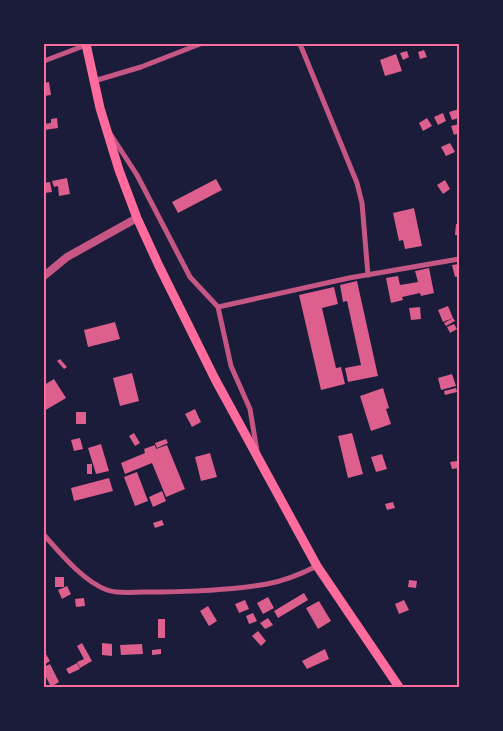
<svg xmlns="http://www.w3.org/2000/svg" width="503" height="731" font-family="'Fira Sans Condensed',sans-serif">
	<rect width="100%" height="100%" fill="#1b1b3a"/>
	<g fill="#dd5f8e">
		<path d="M 424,50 L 427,57 L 420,59 L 418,52 Z"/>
		<path d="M 407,51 L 409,57 L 403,60 L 400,53 Z"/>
		<path d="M 396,54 L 402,71 L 385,76 L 380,60 Z"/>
		<path d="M 49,82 L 51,95 L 44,96 L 44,83 Z"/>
		<path d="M 459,109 L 459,118 L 452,120 L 449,112 Z"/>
		<path d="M 443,113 L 446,121 L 438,125 L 434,117 Z"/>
		<path d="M 57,118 L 58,128 L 44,130 L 44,124 L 51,123 L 51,119 Z"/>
		<path d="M 427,118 L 432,126 L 423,131 L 419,123 Z"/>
		<path d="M 459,124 L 459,133 L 454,135 L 451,126 Z"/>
		<path d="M 450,143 L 455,152 L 446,156 L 441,147 Z"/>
		<path d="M 67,178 L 70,194 L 59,196 L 58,186 L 54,187 L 52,181 Z"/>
		<path d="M 216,179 L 222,190 L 178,213 L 172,202 Z"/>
		<path d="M 445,180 L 450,189 L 443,194 L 437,185 Z"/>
		<path d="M 50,182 L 52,192 L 44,193 L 44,183 Z"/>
		<path d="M 414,208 L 422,246 L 405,249 L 403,240 L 399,241 L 393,213 Z"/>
		<path d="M 456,224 L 459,224 L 459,235 L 455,235 Z"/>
		<path d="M 459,264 L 459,276 L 455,277 L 452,265 Z"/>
		<path d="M 429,268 L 434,293 L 421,296 L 420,293 L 402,297 L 403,300 L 391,303 L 386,278 L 398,276 L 400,285 L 418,282 L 415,271 Z"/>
		<path d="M 357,281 L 378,376 L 348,382 L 345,368 L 361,365 L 347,301 L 343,302 L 340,285 Z"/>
		<path d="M 334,287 L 338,304 L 322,308 L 336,368 L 341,367 L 345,384 L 321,390 L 299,295 Z"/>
		<path d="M 448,306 L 453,318 L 443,322 L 438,310 Z"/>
		<path d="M 420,307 L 421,319 L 411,320 L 409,308 Z"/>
		<path d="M 453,318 L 455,321 L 446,326 L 444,323 Z"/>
		<path d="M 115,322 L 120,339 L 88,347 L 84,330 Z"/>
		<path d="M 454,324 L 457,329 L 450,333 L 447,327 Z"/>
		<path d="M 60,359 L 67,367 L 64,369 L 57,361 Z"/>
		<path d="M 132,373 L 139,401 L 120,406 L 113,378 Z"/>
		<path d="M 452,374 L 456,386 L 441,390 L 438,378 Z"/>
		<path d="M 54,379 L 66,398 L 44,411 L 44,385 Z"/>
		<path d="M 383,388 L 389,408 L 386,409 L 391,424 L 371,431 L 360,396 Z"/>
		<path d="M 456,388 L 457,392 L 445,395 L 444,391 Z"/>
		<path d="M 195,409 L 201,422 L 192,427 L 185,414 Z"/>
		<rect x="76" y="412" width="10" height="12"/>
		<path d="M 134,433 L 140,443 L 135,446 L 129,436 Z"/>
		<path d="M 352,433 L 363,474 L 348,478 L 338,436 Z"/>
		<path d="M 80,438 L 83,449 L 74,451 L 71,440 Z"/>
		<path d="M 166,439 L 168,443 L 157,448 L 155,443 Z"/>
		<path d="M 101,444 L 109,471 L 96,474 L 88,448 Z"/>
		<path d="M 155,445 L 156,449 L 167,445 L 185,489 L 166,497 L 152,463 L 125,474 L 121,463 L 145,453 L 144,449 Z"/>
		<path d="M 210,453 L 217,477 L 201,481 L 195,457 Z"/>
		<path d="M 382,454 L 387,469 L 376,472 L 371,457 Z"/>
		<path d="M 457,461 L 459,468 L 452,469 L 450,462 Z"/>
		<rect x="87" y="464" width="5" height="10"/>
		<path d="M 137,472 L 148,501 L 135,506 L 124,477 Z"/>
		<path d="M 109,478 L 113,491 L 74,501 L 71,488 Z"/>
		<path d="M 162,491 L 166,501 L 153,507 L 149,497 Z"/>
		<path d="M 393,502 L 395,508 L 387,510 L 385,504 Z"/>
		<path d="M 162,520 L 164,525 L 155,528 L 153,523 Z"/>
		<rect x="55" y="577" width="9" height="10"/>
		<path d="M 409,580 L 417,581 L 416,588 L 408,587 Z"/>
		<path d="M 67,586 L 71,594 L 62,599 L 58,590 Z"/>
		<path d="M 304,593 L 308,600 L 278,618 L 274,611 Z"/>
		<path d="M 268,597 L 274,608 L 263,614 L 257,603 Z"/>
		<path d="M 84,598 L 85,606 L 76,607 L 75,599 Z"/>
		<path d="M 245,600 L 249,609 L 239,613 L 235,604 Z"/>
		<path d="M 404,600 L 409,610 L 399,614 L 395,604 Z"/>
		<path d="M 319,601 L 331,621 L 318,629 L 306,608 Z"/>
		<path d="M 208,606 L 217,621 L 209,626 L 200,611 Z"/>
		<path d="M 253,613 L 257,621 L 249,624 L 246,616 Z"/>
		<path d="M 268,618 L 273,625 L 265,629 L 260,623 Z"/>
		<rect x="158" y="619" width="7" height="19"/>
		<path d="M 258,631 L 266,641 L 261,646 L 252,636 Z"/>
		<path d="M 82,643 L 92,661 L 80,668 L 77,662 L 84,659 L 77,646 Z"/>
		<path d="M 102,643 L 112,644 L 112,656 L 102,655 Z"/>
		<path d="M 142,644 L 143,654 L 121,655 L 120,645 Z"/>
		<path d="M 161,649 L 161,654 L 152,655 L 152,650 Z"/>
		<path d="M 325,649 L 329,659 L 307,669 L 302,661 Z"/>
		<path d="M 44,651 L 50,661 L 44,665 Z"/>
		<path d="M 77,663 L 80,669 L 69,674 L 66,669 Z"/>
		<path d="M 50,664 L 59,682 L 51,687 L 44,673 L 44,667 Z"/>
	</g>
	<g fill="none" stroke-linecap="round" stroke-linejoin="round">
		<g stroke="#c65784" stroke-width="5">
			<path d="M 300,44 L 357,183 L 362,203 L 368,275"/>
			<path d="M 44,61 L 86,45"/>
			<path d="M 94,81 L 141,67 L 200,44"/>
			<path d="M 111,135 L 137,175 L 190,277 L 218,307 L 231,366 L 250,409 L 257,451"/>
			<path d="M 218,307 L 349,278 L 459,259"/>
			<path d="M 44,535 C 60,553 83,581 107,590 C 118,594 133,592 145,592 C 185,592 227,591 267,584 C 284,581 301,574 317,566"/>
		</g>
		<path stroke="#c65784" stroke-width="8" d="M 44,276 L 67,257 L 137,218"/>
		<path stroke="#ff6b9d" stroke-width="9" d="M 86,44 L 100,108 L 119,170 L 137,218 L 159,266 L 215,379 L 317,566 L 399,687"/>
	</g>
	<rect width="503" height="731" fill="none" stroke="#1b1b3a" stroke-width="90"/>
	<rect x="45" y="45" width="413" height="641" fill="none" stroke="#ff6b9d" stroke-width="2"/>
</svg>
